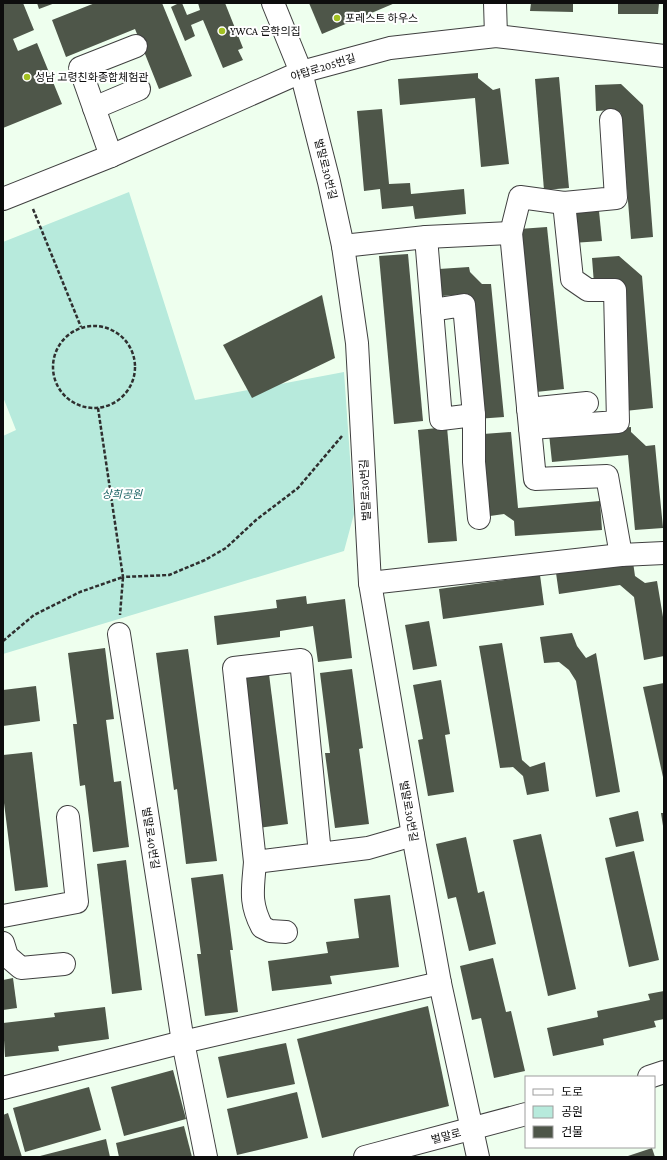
<svg xmlns="http://www.w3.org/2000/svg" width="667" height="1160" font-family="'Crimson Pro','Noto Sans KR',serif">
	<rect width="100%" height="100%" fill="#efe"/>
	<path fill="#b7eadc" d="M 129,192 L 195,400 L 344,372 L 354,514 L 344,551 L 3,654 L 3,436 L 16,430 L 3,397 L 3,242 Z"/>
	<g fill="#4e5649">
		<path d="M 3,3 L 23,3 L 34,30 L 13,39 L 18,51 L 37,43 L 62,104 L 3,128 Z"/>
		<path d="M 37,3 L 55,3 L 39,9 Z"/>
		<path d="M 95,3 L 162,3 L 192,76 L 159,89 L 135,29 L 66,57 L 52,20 Z"/>
		<path d="M 179,3 L 182,3 L 187,15 L 200,10 L 198,3 L 225,3 L 243,48 L 238,50 L 243,60 L 223,68 L 203,20 L 191,25 L 195,36 L 185,41 L 171,7 Z"/>
		<path d="M 309,3 L 395,3 L 322,34 Z"/>
		<path d="M 531,3 L 573,3 L 573,12 L 530,11 Z"/>
		<path d="M 618,3 L 659,3 L 658,14 L 618,14 Z"/>
		<path d="M 478,73 L 478,78 L 493,90 L 500,88 L 509,164 L 481,167 L 475,98 L 400,105 L 398,79 Z"/>
		<path d="M 559,77 L 569,188 L 544,190 L 535,79 Z"/>
		<path d="M 621,84 L 643,105 L 653,237 L 631,239 L 621,113 L 612,110 L 596,111 L 595,85 Z"/>
		<path d="M 382,109 L 389,184 L 410,183 L 411,194 L 464,189 L 466,214 L 415,219 L 413,206 L 382,209 L 380,189 L 364,191 L 357,111 Z"/>
		<path d="M 599,211 L 602,241 L 572,243 L 570,213 Z"/>
		<path d="M 547,227 L 564,389 L 536,392 L 519,229 Z"/>
		<path d="M 408,254 L 423,421 L 394,424 L 379,256 Z"/>
		<path d="M 619,256 L 642,276 L 653,408 L 625,411 L 617,286 L 594,284 L 592,258 Z"/>
		<path d="M 469,267 L 470,272 L 482,284 L 491,284 L 504,417 L 476,419 L 465,294 L 442,296 L 439,269 Z"/>
		<path d="M 322,295 L 335,358 L 252,398 L 223,345 Z"/>
		<path d="M 447,427 L 457,541 L 428,543 L 418,430 Z"/>
		<path d="M 631,427 L 631,432 L 646,446 L 655,445 L 663,528 L 635,530 L 628,455 L 552,462 L 549,434 Z"/>
		<path d="M 511,432 L 518,508 L 600,501 L 602,530 L 515,536 L 514,521 L 504,514 L 490,516 L 483,434 Z"/>
		<path d="M 633,562 L 635,576 L 645,583 L 657,581 L 664,623 L 664,656 L 644,660 L 634,597 L 620,585 L 559,594 L 556,573 Z"/>
		<path d="M 540,575 L 544,605 L 443,619 L 439,589 Z"/>
		<path d="M 306,596 L 307,604 L 345,599 L 352,658 L 318,662 L 313,626 L 280,631 L 280,637 L 217,645 L 214,616 L 277,608 L 276,600 Z"/>
		<path d="M 429,621 L 437,666 L 413,670 L 405,625 Z"/>
		<path d="M 572,633 L 577,646 L 586,658 L 596,653 L 620,792 L 596,797 L 576,681 L 569,670 L 559,662 L 544,663 L 540,637 Z"/>
		<path d="M 502,643 L 522,760 L 530,767 L 545,762 L 549,791 L 527,795 L 523,776 L 513,767 L 500,768 L 479,646 Z"/>
		<path d="M 105,648 L 114,719 L 106,720 L 114,782 L 121,781 L 129,847 L 93,852 L 85,785 L 80,786 L 73,724 L 77,724 L 68,653 Z"/>
		<path d="M 188,649 L 217,861 L 186,864 L 177,789 L 174,790 L 156,653 Z"/>
		<path d="M 352,669 L 363,748 L 359,749 L 369,824 L 335,828 L 325,753 L 330,753 L 320,673 Z"/>
		<path d="M 269,674 L 288,824 L 258,828 L 239,678 Z"/>
		<path d="M 441,680 L 450,734 L 445,735 L 454,792 L 428,796 L 418,740 L 423,739 L 413,685 Z"/>
		<path d="M 664,683 L 664,777 L 663,777 L 643,687 Z"/>
		<path d="M 36,686 L 40,721 L 3,726 L 3,690 Z"/>
		<path d="M 32,752 L 48,887 L 15,891 L 3,795 L 3,755 Z"/>
		<path d="M 638,811 L 644,841 L 616,847 L 609,818 Z"/>
		<path d="M 661,813 L 664,813 L 664,825 L 663,826 Z"/>
		<path d="M 541,834 L 576,989 L 548,996 L 513,840 Z"/>
		<path d="M 466,837 L 478,893 L 484,891 L 496,944 L 469,951 L 456,897 L 448,899 L 436,844 Z"/>
		<path d="M 634,851 L 659,960 L 629,967 L 605,858 Z"/>
		<path d="M 126,860 L 142,990 L 112,994 L 97,864 Z"/>
		<path d="M 223,874 L 233,950 L 230,950 L 238,1012 L 205,1016 L 197,954 L 201,954 L 191,878 Z"/>
		<path d="M 390,895 L 399,967 L 330,976 L 332,984 L 272,991 L 268,961 L 328,953 L 326,942 L 359,938 L 354,899 Z"/>
		<path d="M 493,958 L 506,1012 L 511,1011 L 525,1071 L 494,1078 L 481,1018 L 472,1020 L 460,966 Z"/>
		<path d="M 13,978 L 17,1008 L 3,1010 L 3,980 Z"/>
		<path d="M 664,991 L 664,1019 L 654,1021 L 656,1027 L 603,1039 L 604,1045 L 553,1056 L 547,1028 L 598,1017 L 597,1011 L 650,1000 L 648,994 Z"/>
		<path d="M 428,1006 L 449,1106 L 322,1138 L 297,1039 Z"/>
		<path d="M 105,1007 L 109,1039 L 58,1046 L 59,1051 L 5,1057 L 3,1023 L 55,1017 L 54,1013 Z"/>
		<path d="M 286,1043 L 295,1084 L 227,1098 L 218,1057 Z"/>
		<path d="M 173,1070 L 186,1119 L 124,1136 L 111,1087 Z"/>
		<path d="M 89,1087 L 101,1130 L 25,1152 L 13,1108 Z"/>
		<path d="M 297,1092 L 308,1138 L 237,1155 L 227,1109 Z"/>
		<path d="M 8,1113 L 22,1157 L 3,1157 L 3,1115 Z"/>
		<path d="M 184,1126 L 192,1157 L 119,1157 L 116,1143 Z"/>
		<path d="M 106,1139 L 110,1157 L 40,1157 L 40,1156 Z"/>
		<path d="M 652,1148 L 655,1157 L 625,1157 Z"/>
	</g>
	<g fill="none" stroke-linecap="round" stroke-linejoin="round">
		<defs>
			<g id="minor">
				<path d="M 273,3 L 301,72 L 329,182 L 343,246 L 357,343 L 370,583 L 413,835 L 440,983 L 478,1157"/>
				<path d="M 495,3 L 496,36"/>
				<path d="M 94,108 L 139,89"/>
				<path d="M 111,156 L 80,68 L 136,46"/>
				<path d="M 3,199 L 111,156 L 301,72 L 390,48 L 496,36 L 664,56"/>
				<path d="M 511,233 L 520,197 L 564,203"/>
				<path d="M 426,237 L 441,419 L 474,415"/>
				<path d="M 343,246 L 426,237 L 511,233 L 535,479 L 607,476 L 621,555"/>
				<path d="M 432,310 L 464,305 L 474,415 L 474,462 L 479,518"/>
				<path d="M 528,409 L 587,403"/>
				<path d="M 530,428 L 618,422 L 615,290 L 588,290 L 572,279 L 564,203 L 616,198 L 611,120"/>
				<path d="M 370,583 L 621,555 L 664,553"/>
				<path d="M 119,634 L 183,1042 L 206,1157"/>
				<path d="M 320,854 L 301,660 L 234,668 L 255,862 L 368,848 L 413,835"/>
				<path d="M 255,862 C 253,889 249,902 262,927 L 270,931 L 286,932"/>
				<path d="M 3,916 L 77,902 L 68,817"/>
				<path d="M 3,943 L 7,956 L 21,968 L 64,964"/>
				<path d="M 649,1077 L 664,1072"/>
				<path d="M 3,1088 L 183,1042 L 440,983"/>
				<path d="M 365,1157 L 526,1114"/>
			</g>
		</defs>
		<use href="#minor" stroke="#404040" stroke-width="24"/>
		<g stroke="#2f2f2f" stroke-width="2.5" stroke-dasharray="4 2" stroke-linecap="butt">
			<path d="M 33,209 L 81,327"/>
			<circle cx="94" cy="367" r="41"/>
			<path d="M 98,408 L 123,577 L 169,575 L 205,560 L 226,548 L 256,520 L 298,488 L 342,436"/>
			<path d="M 3,641 L 34,615 L 80,592 L 123,577 L 120,615"/>
		</g>
		<use href="#minor" stroke="#fff" stroke-width="22"/>
	</g>
	<g fill="#a2c022" stroke="#fff" stroke-width="1.5">
		<circle cx="337" cy="18" r="4"/>
		<circle cx="222" cy="31" r="4"/>
		<circle cx="27" cy="77" r="4"/>
	</g>
	<g text-anchor="middle" stroke-width="4" stroke-linejoin="round" paint-order="stroke">
		<g font-size="11" fill="#0d0d0d" stroke="#fff" text-anchor="start">
			<text x="345" y="22">포레스트 하우스</text>
			<text x="230" y="35">YWCA 은학의집</text>
			<text x="35" y="81">성남 고령친화종합체험관</text>
		</g>
		<g font-size="11" fill="#0d0d0d" stroke="#fff">
			<text transform="translate(323 67) rotate(-17)" y="4">야탑로205번길</text>
			<text transform="translate(326 169) rotate(76)" y="4">벌말로30번길</text>
			<text transform="translate(365 490) rotate(-93)" y="4">벌말로30번길</text>
			<text transform="translate(409 811) rotate(80)" y="4">벌말로30번길</text>
			<text transform="translate(151 838) rotate(81)" y="4">벌말로40번길</text>
			<text transform="translate(446 1136) rotate(-15)" y="4">벌말로</text>
		</g>
		<g font-size="11" font-style="italic" fill="#1c6466" stroke="#fff">
			<text x="122" y="498">상희공원</text>
		</g>
	</g>
	<rect width="667" height="1160" fill="none" stroke="#0d0d0d" stroke-width="8"/>
	<rect x="525" y="1076" width="130" height="72" fill="#ffffff" stroke="#9e9e9e"/>
	<rect x="533" y="1089" width="20" height="6" fill="#ffffff" stroke="#9e9e9e"/>
	<text x="561" y="1096" font-size="12" fill="#0d0d0d">도로</text>
	<rect x="533" y="1106" width="20" height="12" fill="#b7eadc" stroke="#9e9e9e"/>
	<text x="561" y="1116" font-size="12" fill="#0d0d0d">공원</text>
	<rect x="533" y="1126" width="20" height="12" fill="#4e5649" stroke="#9e9e9e"/>
	<text x="561" y="1136" font-size="12" fill="#0d0d0d">건물</text>
</svg>
